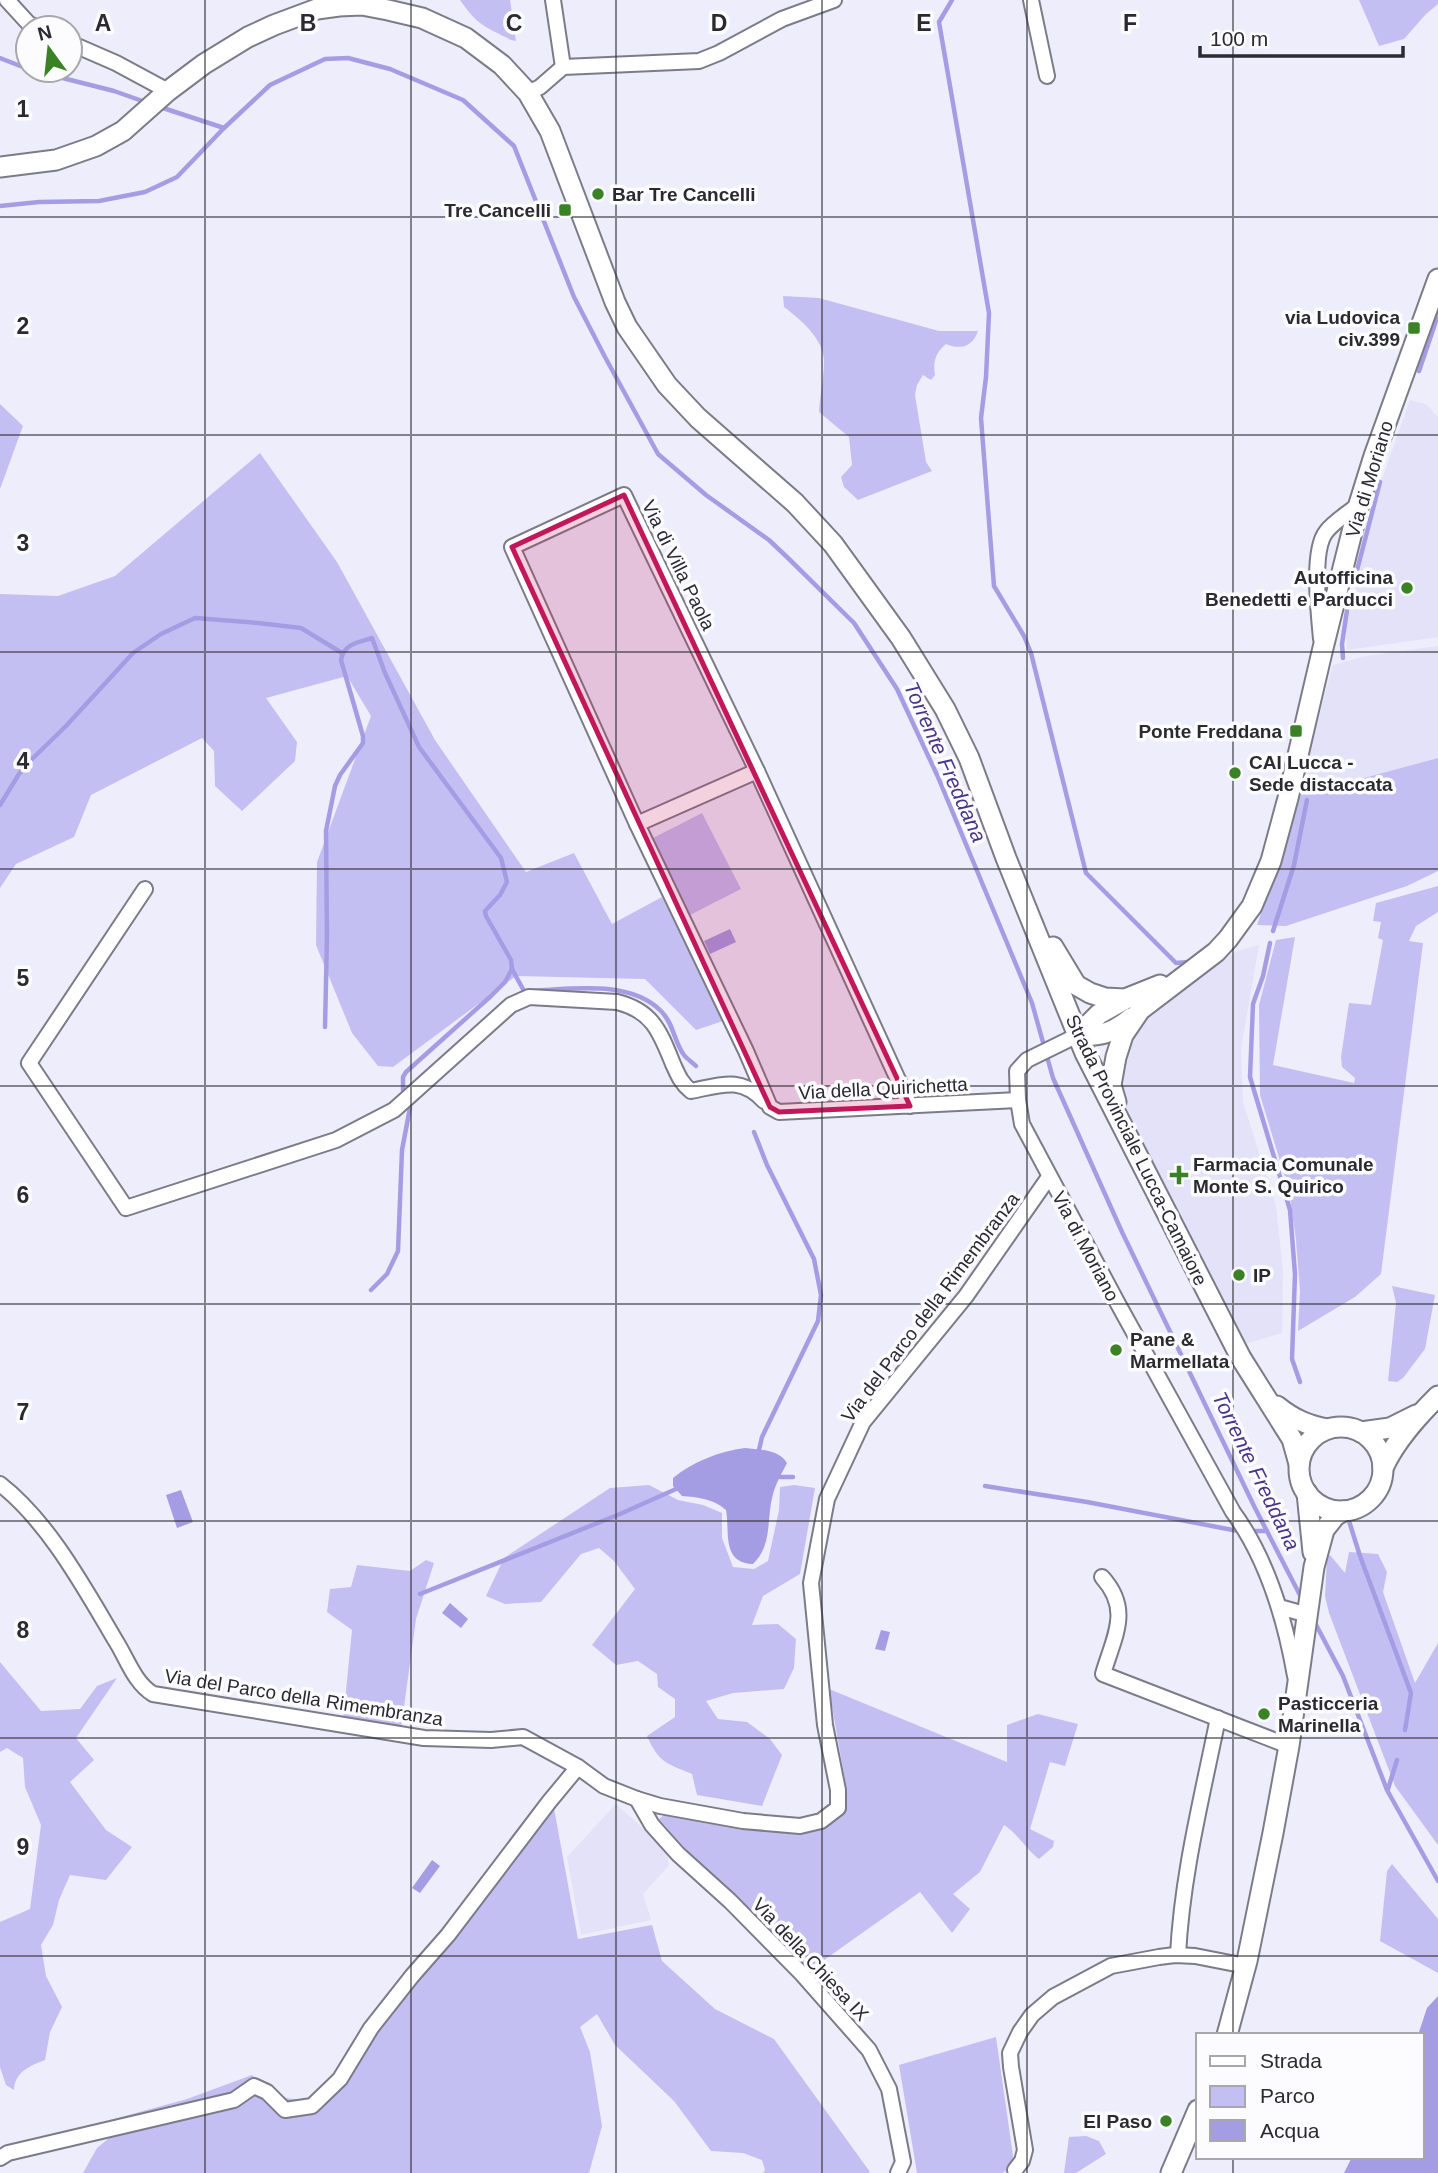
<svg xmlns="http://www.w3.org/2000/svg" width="1438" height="2173" font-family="Helvetica,sans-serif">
	<rect width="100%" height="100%" fill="#eeedfc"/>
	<g fill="#e3e2f8">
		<path d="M 1410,400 L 1426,404 L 1438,417 L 1438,637 L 1347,650 L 1346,626 L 1382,479 Z"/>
		<path d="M 1438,646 L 1438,758 L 1297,796 L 1333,665 L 1366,656 Z"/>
		<path d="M 1259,945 L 1241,1049 L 1243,1102 L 1276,1206 L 1283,1271 L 1282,1333 L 1234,1347 L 1139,1138 L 1121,1093 L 1119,1071 L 1124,1052 L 1143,1018 L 1175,991 L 1237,951 Z"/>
		<path d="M 616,1804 L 666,1849 L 669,1865 L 643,1894 L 651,1920 L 581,1935 L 567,1857 Z"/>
	</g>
	<g fill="#c4bff3">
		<path d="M 460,0 L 510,0 L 516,41 L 511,40 C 484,26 478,26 460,0 Z"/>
		<path d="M 1359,0 L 1438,0 L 1438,4 L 1426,14 L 1404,39 L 1379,46 Z"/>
		<path d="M 783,296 L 819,298 L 939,331 L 978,331 C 973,347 960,350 946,344 C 935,353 933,362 935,375 L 931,380 L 923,375 L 917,385 L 915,395 L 926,462 L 932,471 L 858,500 L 844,487 L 841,477 L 852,465 L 849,437 L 819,412 C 820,395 824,377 824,360 C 823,338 800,319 784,307 Z"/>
		<path d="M 0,404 L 23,426 L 0,489 Z"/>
		<path d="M 260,453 L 337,562 L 435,740 L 526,872 L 574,853 L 612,924 L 662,897 L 723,1021 L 696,1030 L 645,979 L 516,976 L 393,1067 L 378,1066 L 352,1033 L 316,945 L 317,862 L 371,716 L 347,676 L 266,698 L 297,742 L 295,761 L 242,811 L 215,786 L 214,751 L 202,738 L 91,795 L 74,837 L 16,864 L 0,888 L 0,594 L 58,596 L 115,576 Z"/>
		<path d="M 1438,758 L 1438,871 L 1407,886 L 1286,926 L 1257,925 L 1278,862 L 1297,796 Z"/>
		<path d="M 702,813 L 741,889 L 690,915 L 651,839 Z"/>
		<path d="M 1438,886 L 1438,912 L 1416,926 L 1409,941 L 1423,943 L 1381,1274 L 1355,1297 L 1298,1331 L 1300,1291 L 1296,1240 L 1289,1191 L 1260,1095 L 1259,1005 L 1276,940 L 1295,937 L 1273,1065 L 1354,1083 L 1355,1078 L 1342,1067 L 1341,1057 L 1349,1003 L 1371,1005 L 1383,940 L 1378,938 L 1381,922 L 1373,921 L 1376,903 Z"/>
		<path d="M 1392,1286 L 1435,1295 L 1425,1349 L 1403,1378 L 1397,1382 L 1388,1381 L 1396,1303 Z"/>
		<path d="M 649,1485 L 678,1500 L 703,1505 L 722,1513 L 722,1538 L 733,1567 L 754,1569 L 768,1561 L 779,1510 L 780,1487 L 794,1485 L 815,1488 L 800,1574 L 763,1596 L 752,1625 L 778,1624 L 796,1639 L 794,1668 L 784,1689 L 733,1693 L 706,1701 L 718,1719 L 747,1722 L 770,1739 L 782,1755 L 762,1806 L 697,1795 L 692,1774 C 666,1763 659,1763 647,1736 L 675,1717 L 675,1699 L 658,1687 L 657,1674 L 638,1661 L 616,1665 L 592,1645 L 635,1589 L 614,1561 L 599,1548 L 581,1554 L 541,1602 L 505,1604 L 486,1596 L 504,1558 L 610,1488 Z"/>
		<path d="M 1349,1552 L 1378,1554 L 1387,1572 L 1383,1592 L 1415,1683 L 1438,1643 L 1438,1845 L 1395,1786 L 1329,1613 L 1325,1596 L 1327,1558 L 1330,1555 L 1345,1573 Z"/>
		<path d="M 426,1560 L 434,1563 L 416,1619 L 401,1729 L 343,1721 L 352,1630 L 327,1612 L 330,1589 L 351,1587 L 357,1565 L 410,1571 Z"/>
		<path d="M 0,1662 L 41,1711 L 80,1709 L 97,1686 L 117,1678 L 76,1738 L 94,1760 L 70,1782 L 106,1830 L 132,1847 L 106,1880 L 70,1875 L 59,1900 L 53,1925 L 41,1945 L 46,1976 L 62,2007 L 50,2032 L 45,2060 C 29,2066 15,2072 14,2090 L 6,2085 L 0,2067 L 0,1922 L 30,1909 L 41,1825 L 25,1787 L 23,1758 L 7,1748 L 0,1752 Z"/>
		<path d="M 829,1689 L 1007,1762 L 1007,1725 L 1038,1714 L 1078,1724 L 1065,1766 L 1050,1762 L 1030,1829 L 1054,1841 L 1053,1847 L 1039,1859 C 1026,1849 1019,1835 1004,1825 L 980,1872 L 953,1894 L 970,1909 L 952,1933 L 920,1892 L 810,1970 L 715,1882 L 659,1819 L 665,1814 L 805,1829 L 838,1817 L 846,1801 L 847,1792 Z"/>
		<path d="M 553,1803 L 578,1939 L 652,1925 L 662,1961 L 715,2009 L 774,2039 L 870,2172 L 868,2173 L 763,2173 L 765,2170 L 762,2160 L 743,2153 L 711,2151 L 674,2101 L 615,2045 L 597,2014 L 580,2027 L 590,2052 L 602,2126 L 589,2173 L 83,2173 L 97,2148 L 114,2134 L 110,2120 L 187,2099 L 252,2075 L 286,2098 L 309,2101 L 330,2083 Z"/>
		<path d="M 1392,1864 L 1438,1919 L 1438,1973 L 1380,1941 L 1387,1871 Z"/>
		<path d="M 996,2037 L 1014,2163 L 1003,2173 L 917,2173 L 899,2065 Z"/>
		<path d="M 1086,2136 L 1099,2141 L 1106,2154 L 1076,2173 L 1064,2173 L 1069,2137 Z"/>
	</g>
	<g fill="#a59de3">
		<path d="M 730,929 L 736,942 L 710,954 L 704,941 Z"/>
		<path d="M 745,1448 C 760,1450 778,1449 787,1463 C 782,1473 776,1483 773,1494 C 766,1519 773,1545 753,1564 C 721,1563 730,1531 726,1510 C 714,1499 697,1497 682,1496 L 673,1486 L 673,1478 C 692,1462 720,1451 745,1448 Z"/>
		<path d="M 181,1490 L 193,1522 L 177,1528 L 166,1495 Z"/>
		<path d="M 450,1603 L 468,1619 L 461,1628 L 442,1613 Z"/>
		<path d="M 881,1630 L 890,1632 L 885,1651 L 875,1649 Z"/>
		<path d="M 432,1860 L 440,1866 L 420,1893 L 412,1888 Z"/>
		<path d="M 1438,1996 L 1438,2173 L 1344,2173 L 1352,2157 L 1422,2157 L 1422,2035 L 1418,2035 L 1427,2008 Z"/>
	</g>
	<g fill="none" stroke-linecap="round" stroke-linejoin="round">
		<g stroke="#a59de3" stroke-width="4.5">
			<path d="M 952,0 L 939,22 L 989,313 L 986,377 L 981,418 L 994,586 L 1024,636 L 1031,653 L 1086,873 L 1176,963 L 1188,962"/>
			<path d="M 0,58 L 28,69"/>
			<path d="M 31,70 L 114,91 L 148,103"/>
			<path d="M 160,107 L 224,128"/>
			<path d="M 0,206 L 39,202 L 99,201 L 145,192 L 177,177 L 224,128 L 270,85 L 325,59 L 348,58 L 390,69 L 463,100 L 514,146 L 574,297 L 605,357 L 658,454 L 706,495 L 769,540 L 789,559 L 854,623 L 897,689 L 938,777 L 1032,1003 L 1053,1078 L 1122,1232 L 1255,1508 L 1302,1599"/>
			<path d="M 1419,371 L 1438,315"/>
			<path d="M 1354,582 L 1380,482"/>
			<path d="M 1343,658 L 1342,644 L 1349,597"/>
			<path d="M 0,805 L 19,774 L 30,761 L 66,726 L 133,653 L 161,634 L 195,618 L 258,623 L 301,628 L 342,653"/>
			<path d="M 1273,931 L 1294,865 L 1307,800"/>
			<path d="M 1270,943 L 1263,976 L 1253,1004 L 1250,1077 L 1290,1210 L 1295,1274 L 1292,1359 L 1300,1382"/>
			<path d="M 325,1027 L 327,937 L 326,831 L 335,786 L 340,775 L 363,743 L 363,736 L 341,660 C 343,644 359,642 372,638 L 385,673 L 419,747 L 501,858 L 507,882 L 500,895 L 485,911 L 486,916 L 511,960 L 512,969 L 524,991 C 567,990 628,978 661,1011 C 674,1024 674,1042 684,1055 C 687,1059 692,1062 696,1066"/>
			<path d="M 403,1090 L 403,1077 L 406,1072 L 491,996 L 505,982 L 512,969"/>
			<path d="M 754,1132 L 767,1165 L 814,1259 L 821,1295 L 818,1321 L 762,1437 L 759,1450"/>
			<path d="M 371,1290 L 387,1274 L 398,1251 L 402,1150 L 410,1108"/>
			<path d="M 780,1477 L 793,1477"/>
			<path d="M 985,1486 L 1087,1502 L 1238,1531 L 1267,1531"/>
			<path d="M 1349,1521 L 1360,1556 L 1411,1693 L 1405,1730"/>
			<path d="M 420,1594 L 620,1514 L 676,1489"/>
			<path d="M 1313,1619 L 1343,1676 L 1387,1790 L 1438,1881"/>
			<path d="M 1388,1789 L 1397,1760"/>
		</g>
		<defs>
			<g id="street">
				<path d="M 7,0 L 29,24 L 38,28"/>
				<path d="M 553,0 L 563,67"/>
				<path d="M 1031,0 L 1047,76"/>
				<path d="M 70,43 L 116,63 L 168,91"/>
				<path d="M 528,93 L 540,87 L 563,67 L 699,61 L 719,53 L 782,19 L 834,0"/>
				<path d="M 1321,639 C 1319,615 1311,551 1326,532 C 1334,521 1349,513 1359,504"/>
				<path d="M 637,824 L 757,771"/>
				<path d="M 145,889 L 29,1063 L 126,1208 L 336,1140 L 394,1110 L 511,1005 L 529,997 L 617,1002 C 653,1011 660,1032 673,1064 C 678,1075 681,1083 691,1091 C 721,1085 741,1076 764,1101"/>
				<path d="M 1078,1035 L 1027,1060 L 1017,1071 L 1018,1100 L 1022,1124 L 1117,1302 L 1233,1512 C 1268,1560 1285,1619 1295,1676"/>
				<path d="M 910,1106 L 757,771 L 624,495 L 512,547 L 637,824 L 746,1051 L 770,1107 L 779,1112 L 1018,1100"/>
				<path d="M 0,1484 C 49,1522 85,1589 117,1643 C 128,1661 135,1683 153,1694 L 424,1738 L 491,1740 L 523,1737 L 578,1767 L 604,1786 L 637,1799 L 660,1806 L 743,1821 L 800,1826 L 821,1821 L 838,1808 L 838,1790 L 825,1725 L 811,1583 L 827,1499 L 863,1422 L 966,1296 L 1049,1177"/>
				<path d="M 1102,1577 C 1132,1610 1114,1636 1103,1674 L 1289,1746"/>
				<path d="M 1283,1608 L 1308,1615"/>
				<path d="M 637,1799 L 652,1825 L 678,1854 L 730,1901 L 802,1974 L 869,2050 L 889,2089 L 903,2162 L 898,2173"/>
				<path d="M 1178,1955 C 1182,1875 1202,1797 1218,1718"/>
				<path d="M 0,2158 L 8,2153 L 234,2100 L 254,2086 L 267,2092 L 285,2110 L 312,2106 L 340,2079 L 371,2028 L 412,1976 L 448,1935 L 549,1802 L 578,1767"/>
				<path d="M 1015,2170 L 1022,2161 L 1025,2150 L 1011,2067 L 1010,2053 L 1020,2032 L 1032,2015 L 1053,1997 L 1111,1966 L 1159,1957 L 1175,1955 L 1195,1956 L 1246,1966"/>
			</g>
			<g id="secondary">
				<path d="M 0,167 L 56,160 L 96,146 L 123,131 L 168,91 L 204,64 L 248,37 L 274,25 L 317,9 L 339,6 L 362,5 L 388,10 L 422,18 L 466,38 L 502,65 L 528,93 L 550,131 L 615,302 L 627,327 L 667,385 L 698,418 L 795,503 L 833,544 L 901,638 L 945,709 L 969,758 L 1006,858 L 1085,1053 L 1241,1358 L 1292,1439 L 1299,1464"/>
				<path d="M 1053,947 L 1076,985 L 1090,993 L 1105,998 L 1125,999 L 1160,985"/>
				<path d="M 1078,1035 C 1101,1037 1114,1032 1131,1018"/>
				<path d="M 1078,1035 L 1099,1014 L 1124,1000"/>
				<path d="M 1116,1102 L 1111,1085 L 1116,1057 L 1123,1035 L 1140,1010 L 1216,952 L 1228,939 L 1252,906 L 1271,861 L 1288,798 L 1322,652 L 1359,504 L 1374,456 L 1438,279"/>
				<path d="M 1277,1406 C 1293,1419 1307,1425 1327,1429"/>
				<circle cx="1341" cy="1469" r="42"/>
				<path d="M 1361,1432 L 1390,1428 L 1416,1415"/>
				<path d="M 1383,1468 C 1395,1441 1417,1417 1438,1396"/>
				<path d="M 1307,1493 L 1313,1552"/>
				<path d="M 1227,2035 L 1247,1961 L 1273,1833 L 1289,1746 L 1314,1567 L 1324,1530 L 1335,1516 L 1343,1511"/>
				<path d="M 1171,2173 L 1198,2110"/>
			</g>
		</defs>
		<use href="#street" stroke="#7c7b88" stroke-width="18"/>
		<use href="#secondary" stroke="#7c7b88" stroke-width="23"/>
		<use href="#street" stroke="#fff" stroke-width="14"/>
		<use href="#secondary" stroke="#fff" stroke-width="19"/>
	</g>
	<path fill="#c2185b" fill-opacity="0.2" stroke="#c2185b" stroke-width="5" stroke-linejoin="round" d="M 624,495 L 910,1106 L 779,1112 L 770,1107 L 512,547 Z"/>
	<path fill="none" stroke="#2a2a30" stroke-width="2" stroke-opacity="0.55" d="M 205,0 L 205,2173M 411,0 L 411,2173M 616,0 L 616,2173M 822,0 L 822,2173M 1027,0 L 1027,2173M 1233,0 L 1233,2035M 0,217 L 1438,217M 0,435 L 1438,435M 0,652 L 1438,652M 0,869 L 1438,869M 0,1086 L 1438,1086M 0,1304 L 1438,1304M 0,1521 L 1438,1521M 0,1738 L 1438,1738M 0,1956 L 1438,1956M 1233,2157 L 1233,2173"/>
	<g fill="#3b8226" stroke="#fcfcff" stroke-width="2.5">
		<circle cx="598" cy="194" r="7"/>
		<rect x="558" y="203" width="14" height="14" rx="3.5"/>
		<rect x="1407" y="321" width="14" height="14" rx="3.5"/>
		<circle cx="1407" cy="588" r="7"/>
		<rect x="1289" y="724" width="14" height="14" rx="3.5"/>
		<circle cx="1235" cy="773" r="7"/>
		<path d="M1175.5 1164.5h7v7h7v7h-7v7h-7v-7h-7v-7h7z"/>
		<circle cx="1239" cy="1275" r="7"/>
		<circle cx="1116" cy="1350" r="7"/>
		<circle cx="1264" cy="1714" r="7"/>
		<circle cx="1166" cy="2121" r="7"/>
	</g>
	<g text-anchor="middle" stroke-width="7" stroke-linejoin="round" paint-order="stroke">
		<g font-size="19" font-weight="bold" fill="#2a2a30" stroke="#fcfcff" text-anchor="start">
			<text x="612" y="201">Bar Tre Cancelli</text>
			<text x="551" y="217" text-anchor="end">Tre Cancelli</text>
			<text x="1400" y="324" text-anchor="end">via Ludovica<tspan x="1400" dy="22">civ.399</tspan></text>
			<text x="1393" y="584" text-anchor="end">Autofficina<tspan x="1393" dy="22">Benedetti e Parducci</tspan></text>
			<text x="1282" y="738" text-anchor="end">Ponte Freddana</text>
			<text x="1249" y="769">CAI Lucca -<tspan x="1249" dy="22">Sede distaccata</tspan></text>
			<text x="1193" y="1171">Farmacia Comunale<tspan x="1193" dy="22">Monte S. Quirico</tspan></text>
			<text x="1253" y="1282">IP</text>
			<text x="1130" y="1346">Pane &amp;<tspan x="1130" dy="22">Marmellata</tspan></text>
			<text x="1278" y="1710">Pasticceria<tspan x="1278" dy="22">Marinella</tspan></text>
			<text x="1152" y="2128" text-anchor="end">El Paso</text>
		</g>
		<g font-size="19" fill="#2a2a30" stroke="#fcfcff">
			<text transform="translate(1369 479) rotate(-73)" y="7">Via di Moriano</text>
			<text transform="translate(679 565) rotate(64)" y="7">Via di Villa Paola</text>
			<text transform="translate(883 1088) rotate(-3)" y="7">Via della Quirichetta</text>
			<text transform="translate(1137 1150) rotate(64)" y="7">Strada Provinciale Lucca-Camaiore</text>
			<text transform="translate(1086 1246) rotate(62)" y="7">Via di Moriano</text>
			<text transform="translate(930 1307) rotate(-53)" y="7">Via del Parco della Rimembranza</text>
			<text transform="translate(304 1697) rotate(9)" y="7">Via del Parco della Rimembranza</text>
			<text transform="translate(811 1959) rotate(47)" y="7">Via della Chiesa IX</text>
		</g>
		<g font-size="21" font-style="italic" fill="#493689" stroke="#fcfcff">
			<text transform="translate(945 762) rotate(66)" y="7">Torrente Freddana</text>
			<text transform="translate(1256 1471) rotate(64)" y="7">Torrente Freddana</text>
		</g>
	</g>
	<g font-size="23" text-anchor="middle" font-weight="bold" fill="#2a2a30" stroke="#fcfcff" stroke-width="7" stroke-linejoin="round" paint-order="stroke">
		<text x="103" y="31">A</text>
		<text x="308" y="31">B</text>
		<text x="514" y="31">C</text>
		<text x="719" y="31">D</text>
		<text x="924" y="31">E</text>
		<text x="1130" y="31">F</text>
		<text x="23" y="117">1</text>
		<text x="23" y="334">2</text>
		<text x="23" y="551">3</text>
		<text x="23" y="769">4</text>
		<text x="23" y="986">5</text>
		<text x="23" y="1203">6</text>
		<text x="23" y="1420">7</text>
		<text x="23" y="1638">8</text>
		<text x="23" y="1855">9</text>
	</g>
	<rect x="1196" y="2033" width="228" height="126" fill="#fcfcff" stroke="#a8a8ac" stroke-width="2"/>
	<rect x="1210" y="2056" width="35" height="10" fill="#ffffff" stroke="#a8a8ac" stroke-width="2"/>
	<text x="1260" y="2068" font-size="21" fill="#2a2a30">Strada</text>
	<rect x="1210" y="2086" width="35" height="21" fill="#c4bff3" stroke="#a8a8ac" stroke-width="2"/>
	<text x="1260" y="2103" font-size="21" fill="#2a2a30">Parco</text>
	<rect x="1210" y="2120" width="35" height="21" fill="#a59de3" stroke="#a8a8ac" stroke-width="2"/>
	<text x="1260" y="2138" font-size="21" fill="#2a2a30">Acqua</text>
	<g transform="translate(49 49) rotate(345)"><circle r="33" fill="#fcfcff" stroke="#a8a8ac" stroke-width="2"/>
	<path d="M0-5L12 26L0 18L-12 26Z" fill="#3b8226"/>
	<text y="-10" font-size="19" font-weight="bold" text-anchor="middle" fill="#2a2a30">N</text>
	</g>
	<path d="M1200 46v10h203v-10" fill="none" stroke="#2a2a30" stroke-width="3.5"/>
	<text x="1210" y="46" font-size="21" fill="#2a2a30" stroke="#fcfcff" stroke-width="5" paint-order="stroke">100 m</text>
</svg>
